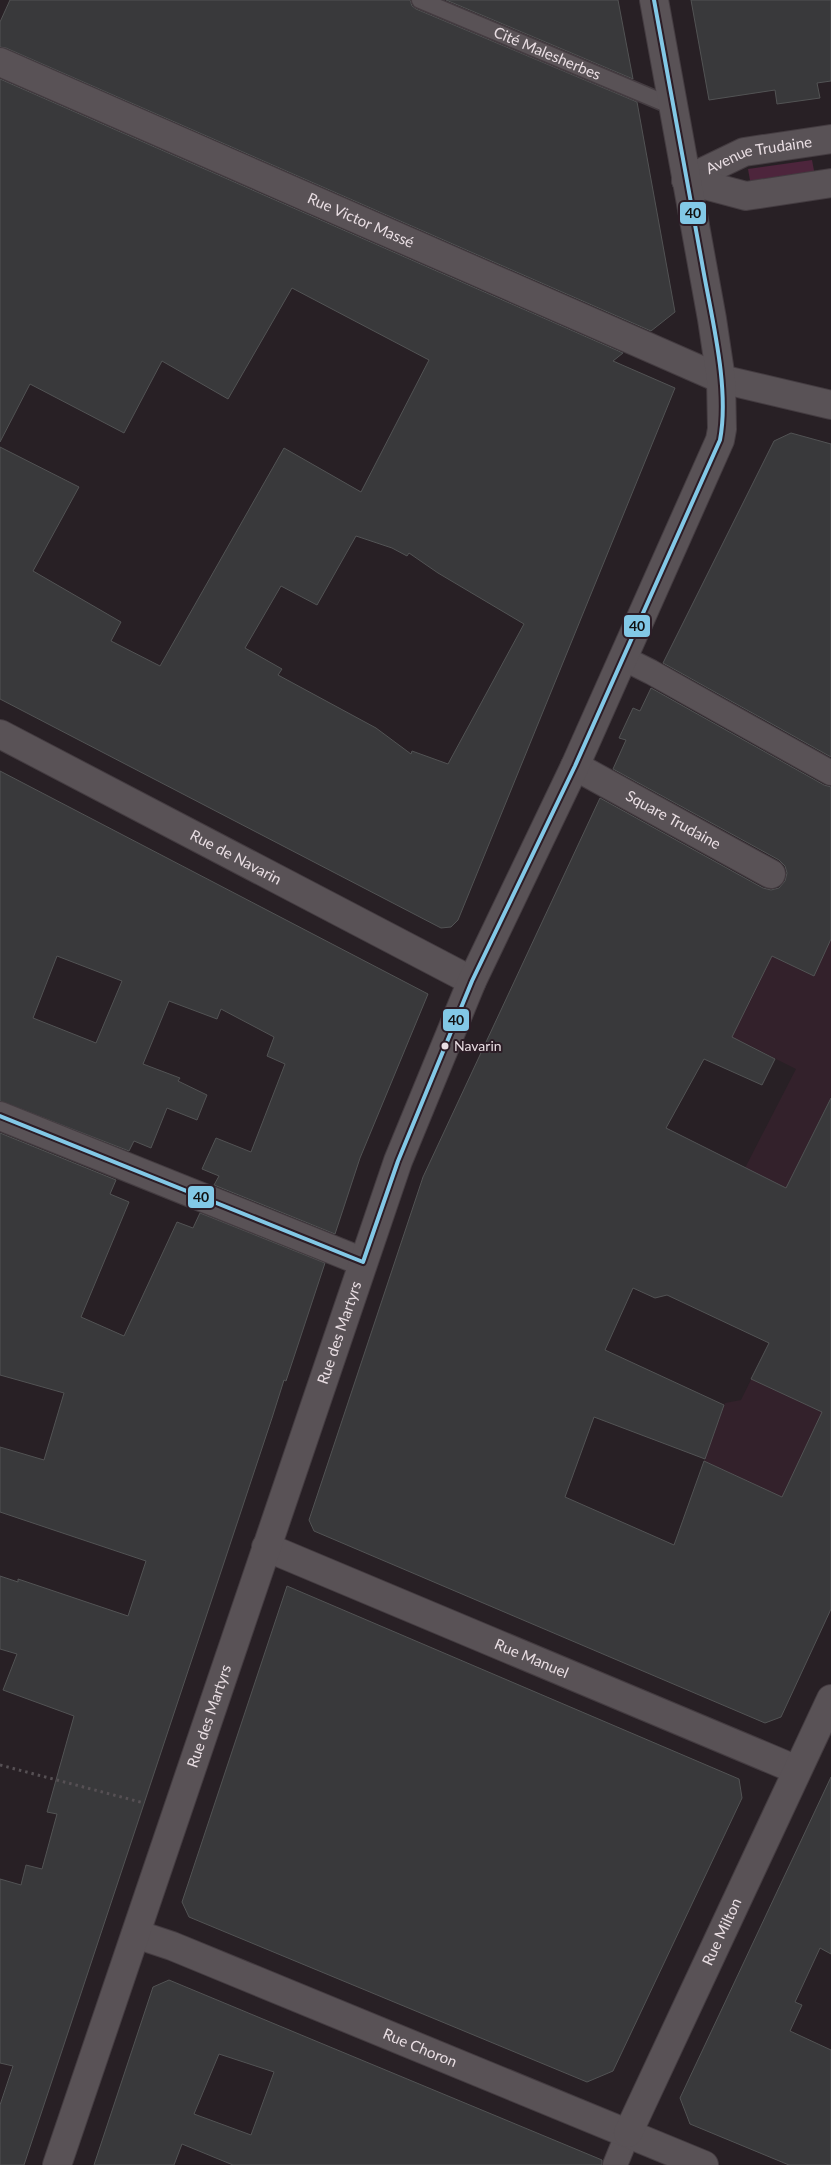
<svg xmlns="http://www.w3.org/2000/svg" width="831" height="2165" font-family="Lato,sans-serif">
	<rect width="100%" height="100%" fill="#282025"/>
	<g fill="#33212b">
		<path d="M 831,825 L 831,1097 L 786,1188 L 745,1168 L 796,1069 L 732,1037 Z"/>
		<path d="M 831,1296 L 831,1520 L 704,1461 L 725,1403 L 741,1400 L 769,1343 Z"/>
	</g>
	<path fill="#4d253c" d="M 812,160 L 815,176 L 751,186 L 748,169 Z"/>
	<g fill="#39393b" stroke="#525354" fill-rule="evenodd">
		<path d="M 10,0 L 410,0 L 412,6 L 416,9 L 637,102 L 675,312 L 651,331 L 6,48 L 0,47 L 0,22 Z"/>
		<path d="M 446,0 L 618,0 L 633,79 Z"/>
		<path d="M 691,0 L 831,0 L 831,81 L 817,83 L 820,98 L 777,104 L 775,90 L 709,100 Z"/>
		<path d="M 0,79 L 623,353 L 613,361 L 675,388 L 458,920 L 451,927 L 441,928 L 0,699 L 0,447 L 79,487 L 33,571 L 121,622 L 111,641 L 160,666 L 284,448 L 361,492 L 429,360 L 292,288 L 228,399 L 162,361 L 124,433 L 30,384 L 0,442 ZM 356,536 L 392,548 L 407,556 L 409,553 L 438,573 L 524,624 L 448,764 L 412,751 L 411,754 L 376,728 L 278,675 L 282,669 L 245,648 L 281,586 L 317,605 Z"/>
		<path d="M 791,433 L 831,444 L 831,757 L 663,663 L 774,441 Z"/>
		<path d="M 651,688 L 824,785 L 831,787 L 831,939 L 814,976 L 772,956 L 732,1037 L 775,1059 L 762,1085 L 704,1059 L 666,1128 L 786,1188 L 831,1098 L 831,1609 L 781,1717 L 765,1723 L 314,1531 L 309,1520 L 423,1177 L 600,798 L 763,888 L 771,890 L 779,888 L 785,881 L 787,873 L 785,866 L 779,860 L 613,769 L 626,740 L 619,738 L 633,708 L 640,711 ZM 633,1288 L 655,1298 L 667,1295 L 769,1343 L 751,1379 L 822,1412 L 782,1497 L 704,1461 L 674,1545 L 565,1497 L 594,1417 L 705,1459 L 724,1405 L 605,1350 Z"/>
		<path d="M 0,771 L 428,994 L 360,1158 L 335,1234 L 214,1185 L 219,1176 L 202,1169 L 216,1138 L 251,1152 L 285,1064 L 267,1056 L 274,1037 L 221,1009 L 217,1019 L 169,1001 L 143,1064 L 180,1078 L 178,1081 L 207,1095 L 197,1120 L 167,1108 L 151,1148 L 134,1141 L 129,1151 L 0,1101 ZM 57,956 L 122,981 L 96,1043 L 33,1018 Z"/>
		<path d="M 0,1133 L 116,1180 L 110,1194 L 129,1202 L 81,1317 L 124,1336 L 177,1222 L 193,1228 L 200,1213 L 325,1263 L 286,1381 L 284,1380 L 272,1418 L 24,2165 L 0,2165 L 0,2105 L 13,2066 L 0,2063 L 0,1879 L 21,1885 L 26,1865 L 42,1869 L 57,1814 L 47,1812 L 74,1716 L 3,1690 L 17,1654 L 0,1649 L 0,1576 L 18,1582 L 18,1579 L 128,1616 L 146,1561 L 0,1512 L 0,1447 L 44,1460 L 64,1393 L 0,1375 Z"/>
		<path d="M 287,1586 L 739,1779 L 742,1798 L 613,2071 L 587,2082 L 189,1917 L 182,1902 Z"/>
		<path d="M 831,1777 L 831,1954 L 820,1948 L 795,2002 L 802,2005 L 790,2031 L 831,2050 L 831,2165 L 789,2165 L 690,2124 L 680,2098 Z"/>
		<path d="M 169,1980 L 602,2160 L 602,2165 L 233,2165 L 182,2144 L 174,2165 L 94,2165 L 153,1987 ZM 219,2054 L 274,2072 L 251,2135 L 194,2114 Z"/>
	</g>
	<g fill="none" stroke-linecap="round" stroke-linejoin="round">
		<defs>
			<g id="service">
				<path id="s1" d="M 420,0 L 674,107"/>
			</g>
			<g id="pedestrian">
				<path d="M 623,658 L 651,672 L 831,773"/>
				<path d="M 615,2165 L 628,2133"/>
			</g>
			<g id="minor">
				<path id="s2" d="M 0,62 L 721,379 L 831,405"/>
				<path id="s3" d="M 686,180 L 744,152 L 831,139"/>
				<path d="M 686,180 L 746,196 L 831,183"/>
				<path id="s4" d="M 0,734 L 472,981"/>
				<path id="s5" d="M 575,766 L 771,874"/>
				<path d="M 0,1116 L 363,1262"/>
				<path id="s6" d="M 266,1547 L 797,1770"/>
				<path id="s7" d="M 136,1934 L 172,1946 L 704,2165"/>
				<path id="s8" d="M 628,2133 L 831,1699"/>
				<path id="s9" d="M 57,2165 L 398,1161 L 472,981 L 575,766 L 720,440 L 722,429 L 721,379 L 712,319 L 654,0"/>
			</g>
		</defs>
		<use href="#service" stroke="#443c41" stroke-width="19"/>
		<use href="#pedestrian" stroke="#443c41" stroke-width="26"/>
		<use href="#minor" stroke="#443c41" stroke-width="30"/>
		<path stroke="#565054" stroke-width="3" stroke-dasharray="2.5 4" stroke-linecap="butt" d="M 0,1765 L 144,1803"/>
		<use href="#service" stroke="#595256" stroke-width="16"/>
		<use href="#pedestrian" stroke="#595256" stroke-width="24"/>
		<use href="#minor" stroke="#595256" stroke-width="28"/>
		<defs>
			<path id="bus-1" d="M 0,1116 L 363,1262 L 398,1161 L 472,981 L 575,766 L 720,440 C 730,387 711,316 702,263 C 686,175 670,88 654,0"/>
		</defs>
		<use href="#bus-1" stroke="#2c1d26" stroke-width="8"/>
		<use href="#bus-1" stroke="#82c8e6" stroke-width="4"/>
	</g>
	<circle fill="#e9dee3" stroke="#2c1d26" stroke-width="2" cx="445" cy="1046" r="4.5"/>
	<g text-anchor="middle" stroke-width="4" stroke-linejoin="round" paint-order="stroke">
		<g font-size="14" fill="#e9dee3" stroke="#2c1d26" text-anchor="start">
			<text x="454" y="1051">Navarin</text>
		</g>
		<g font-size="15" fill="#e9dee3" stroke="#2c1d26">
			<text dy="5" stroke="none"><textPath href="#s1" startOffset="138">Cité Malesherbes</textPath></text>
			<text dy="5" stroke="none"><textPath href="#s3" startOffset="78">Avenue Trudaine</textPath></text>
			<text dy="5" stroke="none"><textPath href="#s2" startOffset="394">Rue Victor Massé</textPath></text>
			<text dy="5" stroke="none"><textPath href="#s5" startOffset="112">Square Trudaine</textPath></text>
			<text dy="5" stroke="none"><textPath href="#s4" startOffset="266">Rue de Navarin</textPath></text>
			<text dy="5" stroke="none"><textPath href="#s9" startOffset="879">Rue des Martyrs</textPath></text>
			<text dy="5" stroke="none"><textPath href="#s6" startOffset="288">Rue Manuel</textPath></text>
			<text dy="5" stroke="none"><textPath href="#s9" startOffset="474">Rue des Martyrs</textPath></text>
			<text dy="5" stroke="none"><textPath href="#s8" startOffset="222">Rue Milton</textPath></text>
			<text dy="5" stroke="none"><textPath href="#s7" startOffset="306">Rue Choron</textPath></text>
		</g>
	</g>
	<g stroke="#2c1d26" stroke-width="2">
		<rect x="679" y="201" width="28" height="24" rx="5" fill="#82c8e6"/>
		<rect x="623" y="614" width="28" height="24" rx="5" fill="#82c8e6"/>
		<rect x="442" y="1008" width="28" height="24" rx="5" fill="#82c8e6"/>
		<rect x="187" y="1185" width="28" height="24" rx="5" fill="#82c8e6"/>
	</g>
	<g font-size="14" text-anchor="middle" font-weight="bold" fill="#111">
		<text x="693" y="218">40</text>
		<text x="637" y="631">40</text>
		<text x="456" y="1025">40</text>
		<text x="201" y="1202">40</text>
	</g>
</svg>
